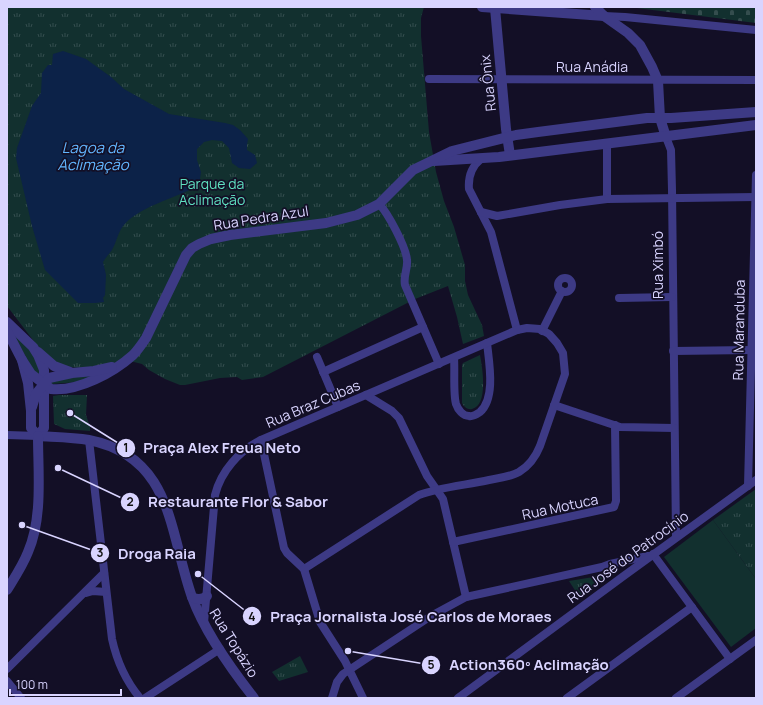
<svg xmlns="http://www.w3.org/2000/svg" width="763" height="705" font-family="Manrope,sans-serif">
	<defs>
		<pattern id="cemetery-stones" width="16" height="16" patternUnits="userSpaceOnUse"><rect width="16" height="16" fill="#12302f"/><path d="M2 7V4a2 2 0 0 1 4 0v3zM10 15v-3a2 2 0 0 1 4 0v3z" fill="#344d4e"/></pattern>
		<pattern id="park-tufts" width="24" height="20" patternUnits="userSpaceOnUse"><rect width="24" height="20" fill="#12302f"/><path d="M3 7l-1-3M5 7V3M7 7l1-3M15 17l-1-3M17 17v-4M19 17l1-3" fill="none" stroke="#344d4e"/></pattern>
	</defs>
	<rect width="100%" height="100%" fill="#130f26"/>
	<g fill="#12302f">
		<path d="M 11,330 L 31,350 L 41,374 L 36,375 Z"/>
		<path d="M 97,374 L 80,382 L 51,384 L 52,380 Z"/>
		<path d="M 713,520 L 756,579 L 756,628 L 731,647 L 664,557 Z"/>
	</g>
	<path fill="url(#cemetery-stones)" d="M 629,7 L 756,7 L 756,23 Z"/>
	<g fill="url(#park-tufts)">
		<path d="M 7,7 L 424,7 L 421,18 L 421,36 L 429,132 L 436,172 L 444,201 L 454,227 L 465,265 L 465,281 L 468,295 L 482,325 L 484,336 L 463,344 L 457,317 L 448,286 L 415,299 L 263,377 L 242,380 L 237,377 L 220,378 L 185,385 L 180,385 L 165,379 L 149,370 L 142,364 L 134,362 L 120,361 L 99,370 L 59,366 L 36,344 L 7,306 Z"/>
		<path d="M 480,355 C 482,366 489,405 472,409 C 468,410 464,407 462,403 L 462,365 L 463,363 Z"/>
		<path d="M 59,395 L 87,395 L 86,415 L 90,427 L 90,431 L 65,429 L 54,424 L 53,396 Z"/>
		<path d="M 756,489 L 756,579 L 713,520 Z"/>
		<path d="M 612,574 L 580,598 L 569,581 Z"/>
		<path d="M 300,656 L 308,672 L 279,681 L 272,672 Z"/>
	</g>
	<path fill="#0c2248" d="M 63,51 L 86,59 L 111,77 L 124,89 L 169,114 L 225,123 L 233,125 L 240,130 L 248,139 L 247,145 L 247,150 L 255,155 L 257,163 L 250,169 L 239,168 L 232,163 L 229,148 L 222,141 L 212,140 L 204,142 L 197,149 L 197,160 L 201,172 L 199,185 C 176,199 136,206 121,229 C 117,236 116,243 112,250 C 109,254 106,257 103,262 L 106,275 L 105,295 L 103,298 L 104,302 L 95,303 L 78,303 L 45,270 L 32,226 L 16,158 L 17,148 L 32,106 L 41,93 L 42,73 L 48,65 L 52,65 L 53,54 Z"/>
	<g fill="none" stroke-linecap="round" stroke-linejoin="round">
		<g stroke="#3d3a85" stroke-width="8">
			<path d="M 604,16 L 625,17 L 756,30"/>
			<path d="M 429,79 L 756,80"/>
			<path d="M 666,137 L 671,150 L 672,190 L 676,537"/>
			<path d="M 481,159 C 471,167 468,177 469,189 L 491,232 L 517,330"/>
			<path d="M 607,199 L 607,144"/>
			<path d="M 379,204 C 388,213 406,247 407,260 C 408,269 403,276 405,285 L 439,364"/>
			<path d="M 481,212 L 497,216 L 560,205 L 607,199 L 756,197"/>
			<circle cx="565" cy="285" r="7"/>
			<path d="M 619,298 L 672,297"/>
			<path d="M 542,331 L 562,291"/>
			<path d="M 673,351 L 751,350"/>
			<path d="M 317,357 L 338,407"/>
			<path d="M 454,358 C 455,370 453,394 456,404 C 458,410 463,416 469,416 C 473,417 477,414 480,412 C 496,398 489,362 487,343"/>
			<path d="M 323,372 L 423,327"/>
			<path d="M 366,395 L 392,411 L 399,418 L 427,476 L 443,499 L 466,597"/>
			<path d="M 554,405 L 620,427 L 674,428"/>
			<path d="M 7,435 L 38,436"/>
			<path d="M 89,440 L 112,639 C 117,662 125,680 140,698"/>
			<path d="M 261,440 L 284,548 L 287,553 L 304,569 L 320,622 L 345,661 L 363,698"/>
			<path d="M 748,486 L 756,175"/>
			<path d="M 453,542 L 614,507 L 616,501 L 615,425"/>
			<path d="M 653,554 L 730,659"/>
			<path d="M 86,593 L 93,591 L 106,592"/>
			<path d="M 204,623 L 215,495 C 221,471 239,451 261,440 L 517,330 L 527,328 L 540,329 L 549,334 L 557,343 L 563,353 L 565,374 L 540,446 C 536,456 529,466 519,472 C 510,477 499,478 489,480 C 467,485 440,487 419,495 L 304,569"/>
			<path d="M 7,669 L 104,573"/>
			<path d="M 7,681 L 21,698"/>
			<path d="M 145,698 L 220,649"/>
			<path d="M 332,698 L 337,682 L 343,674 L 431,616 L 466,597 L 602,567 L 610,564 L 648,556"/>
			<path d="M 458,698 L 625,575 L 756,480"/>
			<path d="M 567,698 L 692,607"/>
			<path d="M 676,698 L 756,640"/>
		</g>
		<g stroke="#3d3a85" stroke-width="10">
			<path d="M 482,7 L 604,16"/>
			<path d="M 595,7 L 604,16 L 628,33 L 640,45 L 652,67 L 658,81 L 660,118 L 666,137"/>
			<path d="M 495,8 L 506,129 L 510,155"/>
			<path d="M 434,161 L 499,157 L 756,125"/>
			<path d="M 7,322 L 33,347 L 38,355 L 44,370 L 44,428 L 38,436"/>
			<path d="M 7,331 L 22,360 L 28,383 L 31,411 L 31,428 L 38,436"/>
			<path d="M 38,352 L 54,366 L 70,372"/>
			<path d="M 22,360 L 31,374 L 51,389 C 78,392 114,372 133,355 C 138,350 142,344 146,338 L 186,255 L 192,248 L 199,244 L 211,239 L 230,235 L 326,223 L 357,215 L 379,204 L 413,170 L 452,151 L 516,135 L 538,132 L 647,118 L 671,118 L 756,112"/>
			<path d="M 32,407 L 36,394 L 49,378 L 72,373 L 94,371 L 112,367"/>
			<path d="M 38,436 C 55,437 73,437 89,440 C 173,457 169,532 192,597 C 204,630 232,670 254,698"/>
			<path d="M 7,590 C 15,577 23,565 28,552 C 43,518 38,472 38,436"/>
			<path d="M 192,597 C 197,600 202,600 207,596"/>
		</g>
	</g>
	<g text-anchor="middle" stroke-width="3.5" stroke-linejoin="round" paint-order="stroke">
		<g font-size="14" fill="#d9d4ff" stroke="#130f26">
			<text x="592" y="72">Rua Anádia</text>
			<text transform="translate(488 83) rotate(-96)" y="5">Rua Ônix</text>
			<text transform="translate(261 218) rotate(-9)" y="5">Rua Pedra Azul</text>
			<text transform="translate(658 265) rotate(-90)" y="5">Rua Ximbó</text>
			<text transform="translate(739 330) rotate(-89)" y="5">Rua Maranduba</text>
			<text transform="translate(313 404) rotate(-23)" y="5">Rua Braz Cubas</text>
			<text transform="translate(560 507) rotate(-12)" y="5">Rua Motuca</text>
			<text transform="translate(628 557) rotate(-36)" y="5">Rua José do Patrocínio</text>
			<text transform="translate(234 643) rotate(58)" y="5">Rua Topázio</text>
		</g>
		<g font-size="14" fill="#5fe0c0" stroke="#130f26">
			<text x="212" y="189">Parque da<tspan x="212" dy="16">Aclimação</tspan></text>
		</g>
		<g font-size="15" font-style="italic" fill="#62b6ff" stroke="#130f26">
			<text x="93" y="153">Lagoa da<tspan x="93" dy="17">Aclimação</tspan></text>
		</g>
	</g>
	<path fill="none" stroke="#d9d4ff" stroke-width="1.5" d="M70 413L126 448M58 468L130 502M22 525L100 553M198 574L252 616M348 651L431 665"/>
	<g fill="#d9d4ff" stroke="#130f26" stroke-width="1.5">
		<circle cx="70" cy="413" r="4"/>
		<circle cx="58" cy="468" r="4"/>
		<circle cx="22" cy="525" r="4"/>
		<circle cx="198" cy="574" r="4"/>
		<circle cx="348" cy="651" r="4"/>
		<circle cx="126" cy="448" r="10"/>
		<circle cx="130" cy="502" r="10"/>
		<circle cx="100" cy="553" r="10"/>
		<circle cx="252" cy="616" r="10"/>
		<circle cx="431" cy="665" r="10"/>
	</g>
	<g font-size="12" text-anchor="middle" font-weight="bold" fill="#111">
		<text x="126" y="452">1</text>
		<text x="130" y="506">2</text>
		<text x="100" y="557">3</text>
		<text x="252" y="621">4</text>
		<text x="431" y="669">5</text>
	</g>
	<g font-size="15" text-anchor="middle" font-weight="bold" fill="#d9d4ff" stroke="#130f26" stroke-width="3.5" stroke-linejoin="round" paint-order="stroke">
		<text x="222" y="453">Praça Alex Freua Neto</text>
		<text x="238" y="507">Restaurante Flor &amp; Sabor</text>
		<text x="157" y="559">Droga Raia</text>
		<text x="411" y="622">Praça Jornalista José Carlos de Moraes</text>
		<text x="529" y="670">Action360º Aclimação</text>
	</g>
	<rect width="763" height="705" fill="none" stroke="#d9d4ff" stroke-width="16"/>
	<path d="M10 689v6h111v-6" fill="none" stroke="#d9d4ff" stroke-width="2"/>
	<text x="16" y="689" font-size="12" fill="#d9d4ff" stroke="#130f26" stroke-width="3" paint-order="stroke">100 m</text>
</svg>
